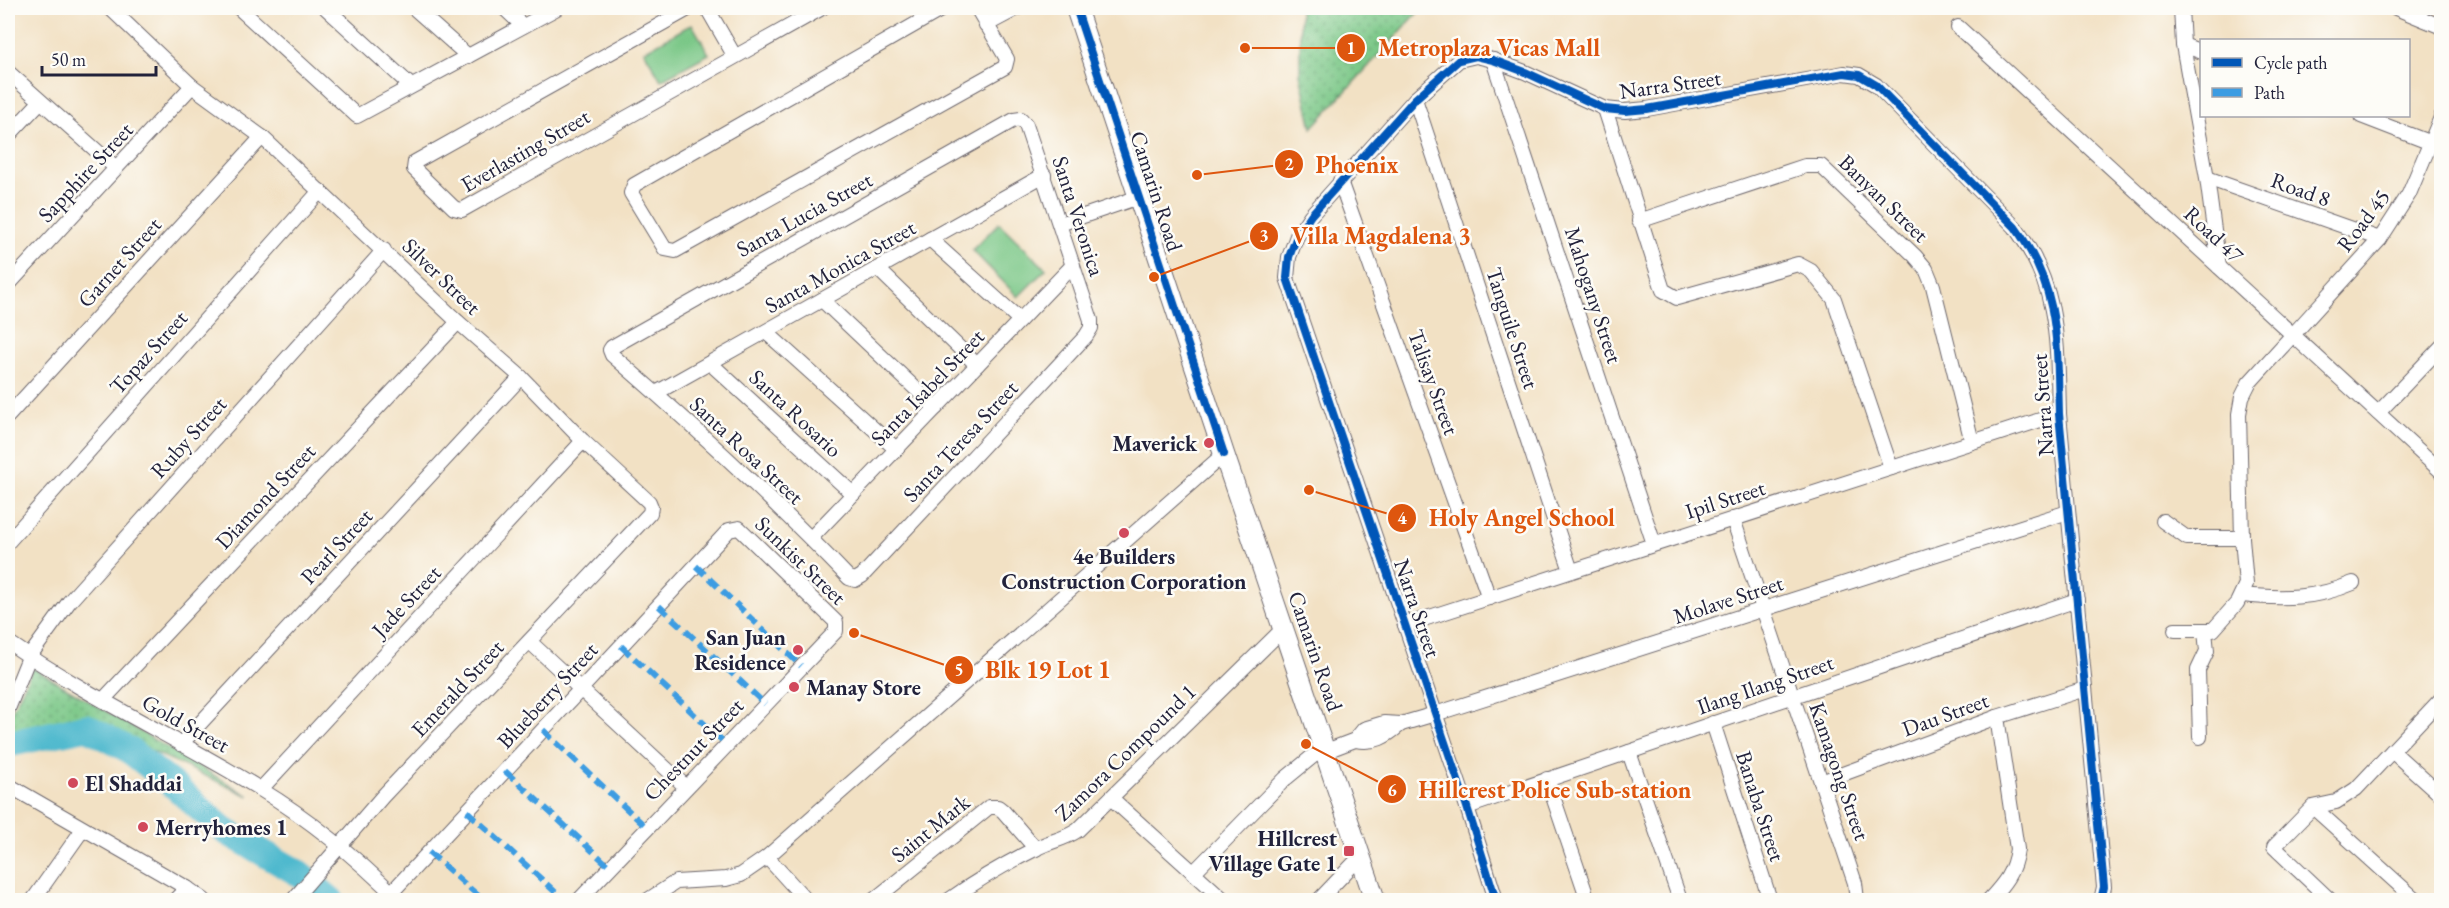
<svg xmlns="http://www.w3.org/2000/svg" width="2449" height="908" font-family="'EB Garamond',serif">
	<defs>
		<pattern id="green-dots" width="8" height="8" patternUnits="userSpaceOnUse" patternTransform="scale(1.5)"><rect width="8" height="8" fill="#7ac787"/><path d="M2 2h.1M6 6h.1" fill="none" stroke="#64a170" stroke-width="1.8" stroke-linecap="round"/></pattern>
	</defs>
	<rect width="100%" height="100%" fill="#fdfcf7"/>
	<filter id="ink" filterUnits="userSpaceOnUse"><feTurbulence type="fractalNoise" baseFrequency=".0167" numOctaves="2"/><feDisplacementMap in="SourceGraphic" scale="12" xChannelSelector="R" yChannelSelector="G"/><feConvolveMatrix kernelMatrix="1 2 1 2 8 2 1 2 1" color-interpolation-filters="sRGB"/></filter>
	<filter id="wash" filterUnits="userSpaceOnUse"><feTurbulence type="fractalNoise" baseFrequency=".008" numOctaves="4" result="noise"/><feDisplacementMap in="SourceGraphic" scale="24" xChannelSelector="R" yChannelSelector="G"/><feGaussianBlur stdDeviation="1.35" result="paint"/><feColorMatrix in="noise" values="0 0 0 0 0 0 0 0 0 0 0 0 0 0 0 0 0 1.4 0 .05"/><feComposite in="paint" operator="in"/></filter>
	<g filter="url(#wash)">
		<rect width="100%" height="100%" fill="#f2e1c4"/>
		<g fill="url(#green-dots)" stroke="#4e7461" stroke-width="1.5">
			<path d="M 1300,8 L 1422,8 L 1312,128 L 1300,74 Z"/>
			<path d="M 33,668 L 249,796 L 85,720 C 65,726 26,742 8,737 L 8,719 Z"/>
		</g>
		<g fill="#7ac787" stroke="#4e7461" stroke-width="1.5">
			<path d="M 692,24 L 709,54 L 661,80 L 644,51 Z"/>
			<path d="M 999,223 L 1046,269 L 1018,297 L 972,250 Z"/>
		</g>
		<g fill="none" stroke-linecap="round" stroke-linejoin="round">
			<path stroke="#50b9ce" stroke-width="27" d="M 8,744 L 87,727 L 129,750 L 178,789 L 225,831 L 300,874 L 331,900"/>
		</g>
	</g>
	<g filter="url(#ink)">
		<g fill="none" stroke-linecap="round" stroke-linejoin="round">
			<defs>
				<g id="minor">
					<path d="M 110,8 L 192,86 L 262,137 L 458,322 L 521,377 L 583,441 L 649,502 L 651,507 L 650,513 L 383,796 L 293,900"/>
					<path d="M 239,8 L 357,116 L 557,8"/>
					<path d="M 326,8 L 411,86"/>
					<path d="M 414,8 L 468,56"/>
					<path d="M 504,8 L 523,26"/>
					<path d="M 690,8 L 415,162 L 414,169 L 454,208 L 462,210 L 822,8"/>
					<path d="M 707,8 L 734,55"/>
					<path d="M 944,8 L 634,185 L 631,193 L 665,249 L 675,251 L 1005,67 L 1007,59 L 977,8"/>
					<path d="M 2181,8 L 2183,45 L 2207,178 L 2219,267"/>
					<path d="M 2396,8 L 2442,27"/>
					<path d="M 986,25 L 1018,8"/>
					<path d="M 1958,27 L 2442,472"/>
					<path d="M 2183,45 L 2202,52"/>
					<path d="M 1493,60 L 1654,544"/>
					<path d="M 8,72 L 116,168"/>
					<path d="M 1415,99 L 1571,571"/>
					<path d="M 1605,109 L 1663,290 L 1677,298 L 1798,264 L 1811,271 L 1834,299 L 1891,468"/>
					<path d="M 2361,116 L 2431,143"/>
					<path d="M 1021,119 L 1026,125 L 1091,320 L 1091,328 L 1086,336 L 862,576 L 855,580 L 849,578 C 774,500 694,426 612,355 L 610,350 L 612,347 L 1014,120 Z"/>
					<path d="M 8,136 L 40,102"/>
					<path d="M 2207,178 L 2380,239"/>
					<path d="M 1340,181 L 1489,598"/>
					<path d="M 1639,221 L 1805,166 L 1821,166 L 1915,256 L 1926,269 L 1933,286 L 1972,442"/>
					<path d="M 1060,224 L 1139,197"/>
					<path d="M 930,239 L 1020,320"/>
					<path d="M 878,269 L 977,365"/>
					<path d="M 8,285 L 192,86"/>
					<path d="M 822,300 L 936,408"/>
					<path d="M 766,332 L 896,449"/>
					<path d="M 710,363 L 853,494"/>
					<path d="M 656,393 L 1044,175"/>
					<path d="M 2378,413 L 2442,346"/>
					<path d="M 8,416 L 262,137"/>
					<path d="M 1733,519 L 1855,883 L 1857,900"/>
					<path d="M 2163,521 L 2187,538 L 2242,538"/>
					<path d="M 811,538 L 1073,265"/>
					<path d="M 8,542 L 320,191"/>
					<path d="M 2242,595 C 2281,599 2316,599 2353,583"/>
					<path d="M 1405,625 L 2059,414"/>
					<path d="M 2175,630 L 2213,630 L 2237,603 L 2246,584 L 2242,538 L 2239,414 L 2242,397 L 2249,383 L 2380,239 L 2409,194 L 2442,115"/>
					<path d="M 8,642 C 88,697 177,738 260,789 C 311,820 357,858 399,900"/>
					<path d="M 530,642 L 686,787"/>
					<path d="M 103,700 L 458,322"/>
					<path d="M 8,709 L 29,657 L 69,602 L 384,250"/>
					<path d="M 1713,723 L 1770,900"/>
					<path d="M 2200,737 L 2198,670 L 2207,651 L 2205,631"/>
					<path d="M 1355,740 C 1374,744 1386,737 1401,724"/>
					<path d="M 181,744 L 521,377"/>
					<path d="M 2392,751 L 2442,796"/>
					<path d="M 1629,752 L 1680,900"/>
					<path d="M 1547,779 L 1588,900"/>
					<path d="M 1821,782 L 1997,717 L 2085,689"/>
					<path d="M 8,785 L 187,888 L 204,900"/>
					<path d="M 261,789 L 583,441"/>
					<path d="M 1111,798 L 1224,900"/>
					<path d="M 1467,807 L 2077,600"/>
					<path d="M 2313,807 L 2416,900"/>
					<path d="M 767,857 L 806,900"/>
					<path d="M 1193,873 L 1285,779 L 1313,756 L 1355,740 L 1364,729 L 1384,723 L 1401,724 L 1435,714 L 2068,512"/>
					<path d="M 391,893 L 729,530 L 739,528 L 836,622 L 836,631 L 579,900"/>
					<path d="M 33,900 L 83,829"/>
					<path d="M 175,900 L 187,888"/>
					<path d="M 648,900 L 676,882 L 726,879 L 741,875 L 767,857 L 1224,454"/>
					<path d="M 874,900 L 989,807 L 998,807 L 1003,811 L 1036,849"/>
					<path d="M 949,900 C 976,881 1005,864 1035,849 C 1049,841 1064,840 1078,830 L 1283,629"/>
					<path d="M 1319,900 L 1360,857"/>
					<path d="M 1496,900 L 1467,807 L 1287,278 L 1289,257 L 1297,236 L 1311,215 L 1415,99 L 1459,60 L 1476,56 L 1493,60 L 1525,72 L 1605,109 L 1625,111 L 1647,109 L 1844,73 L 1859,75 L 1876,85 L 2015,227 C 2060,289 2057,341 2059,414 L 2104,887 L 2101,900"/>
					<path d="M 1989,900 C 2004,884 2014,872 2017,849 L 1997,717"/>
					<path d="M 2330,900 L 2274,847 L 2313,807 L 2336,802 L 2356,789 L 2442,698"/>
				</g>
				<path id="secondary" d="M 1076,8 L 1224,454 L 1375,900"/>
			</defs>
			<use href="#minor" stroke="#6b656b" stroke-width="16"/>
			<use href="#secondary" stroke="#6b656b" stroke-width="22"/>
			<use href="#minor" stroke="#fff" stroke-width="14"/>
			<use href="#secondary" stroke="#fff" stroke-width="20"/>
			<g stroke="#3c9ce2" stroke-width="6" stroke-dasharray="12 6" stroke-linecap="butt">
				<path d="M 696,566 L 801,666"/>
				<path d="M 659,606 L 765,704"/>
				<path d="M 621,646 L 726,744"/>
				<path d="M 543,730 L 647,828"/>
				<path d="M 505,771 L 610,867"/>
				<path d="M 467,811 L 564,900"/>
				<path d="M 429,852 L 483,900"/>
			</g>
			<defs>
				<g id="cycleway">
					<path d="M 1076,8 L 1224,454"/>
					<path d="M 1496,900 L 1467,807 L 1287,278 L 1289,257 L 1297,236 L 1311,215 L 1415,99 L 1459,60 L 1476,56 L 1493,60 L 1525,72 L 1605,109 L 1625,111 L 1647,109 L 1844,73 L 1859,75 L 1876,85 L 2015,227 C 2060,289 2057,341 2059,414 L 2104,887 L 2101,900"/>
				</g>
			</defs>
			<use href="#cycleway" stroke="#fdfcf7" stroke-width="11"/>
			<use href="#cycleway" stroke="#0057b8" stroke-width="8"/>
		</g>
	</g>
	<g fill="#d1495b" stroke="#fdfcf7" stroke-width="2">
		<circle cx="1209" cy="443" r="6"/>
		<circle cx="1124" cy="533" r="6"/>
		<circle cx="798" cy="650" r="6"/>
		<circle cx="794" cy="687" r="6"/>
		<circle cx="73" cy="783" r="6"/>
		<circle cx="143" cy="827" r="6"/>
		<rect x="1343" y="845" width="12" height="12" rx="3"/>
	</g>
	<g text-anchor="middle" stroke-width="5" stroke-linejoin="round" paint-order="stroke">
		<g font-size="22" fill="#22223b" stroke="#fdfcf7">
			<text transform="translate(1670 84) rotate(-8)" y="8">Narra Street</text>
			<text transform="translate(525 150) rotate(-30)" y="8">Everlasting Street</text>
			<text transform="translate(85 172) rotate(-47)" y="8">Sapphire Street</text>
			<text transform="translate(2301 189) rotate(20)" y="8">Road 8</text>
			<text transform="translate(1157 191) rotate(72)" y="8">Camarin Road</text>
			<text transform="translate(1884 198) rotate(44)" y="8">Banyan Street</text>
			<text transform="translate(804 214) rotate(-29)" y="8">Santa Lucia Street</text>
			<text transform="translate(1079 216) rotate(72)" y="8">Santa Veronica</text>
			<text transform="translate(2363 220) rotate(-53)" y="8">Road 45</text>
			<text transform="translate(2214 234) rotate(43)" y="8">Road 47</text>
			<text transform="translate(119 262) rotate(-48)" y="8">Garnet Street</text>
			<text transform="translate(840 266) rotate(-29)" y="8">Santa Monica Street</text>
			<text transform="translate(442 276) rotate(44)" y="8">Silver Street</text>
			<text transform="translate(1594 295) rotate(72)" y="8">Mahogany Street</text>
			<text transform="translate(1513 328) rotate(72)" y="8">Tanguile Street</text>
			<text transform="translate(148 352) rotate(-48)" y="8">Topaz Street</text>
			<text transform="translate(1434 382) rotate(70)" y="8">Talisay Street</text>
			<text transform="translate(927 387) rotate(-46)" y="8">Santa Isabel Street</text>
			<text transform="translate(2042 405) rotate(-94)" y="8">Narra Street</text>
			<text transform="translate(796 413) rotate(43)" y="8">Santa Rosario</text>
			<text transform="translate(188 437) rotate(-48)" y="8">Ruby Street</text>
			<text transform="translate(960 441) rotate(-47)" y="8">Santa Teresa Street</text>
			<text transform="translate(747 450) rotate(43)" y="8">Santa Rosa Street</text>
			<text transform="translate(265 496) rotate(-47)" y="8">Diamond Street</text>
			<text transform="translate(1725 499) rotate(-18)" y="8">Ipil Street</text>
			<text transform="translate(336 546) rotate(-47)" y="8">Pearl Street</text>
			<text transform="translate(801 560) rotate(44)" y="8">Sunkist Street</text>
			<text transform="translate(1728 599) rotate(-18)" y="8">Molave Street</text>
			<text transform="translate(406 601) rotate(-47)" y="8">Jade Street</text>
			<text transform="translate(1418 608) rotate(71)" y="8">Narra Street</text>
			<text transform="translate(1316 651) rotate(71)" y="8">Camarin Road</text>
			<text transform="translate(1765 684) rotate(-19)" y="8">Ilang Ilang Street</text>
			<text transform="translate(457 688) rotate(-47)" y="8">Emerald Street</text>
			<text transform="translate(547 695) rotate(-47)" y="8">Blueberry Street</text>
			<text transform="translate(1945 714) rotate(-20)" y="8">Dau Street</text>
			<text transform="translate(186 723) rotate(29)" y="8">Gold Street</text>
			<text transform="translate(693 749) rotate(-46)" y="8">Chestnut Street</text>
			<text transform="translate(1125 752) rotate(-44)" y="8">Zamora Compound 1</text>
			<text transform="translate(1840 771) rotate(71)" y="8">Kamagong Street</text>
			<text transform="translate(1761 806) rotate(72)" y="8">Banaba Street</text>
			<text transform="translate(930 828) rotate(-39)" y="8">Saint Mark</text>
		</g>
		<g font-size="22" font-weight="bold" fill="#22223b" stroke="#fdfcf7" text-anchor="end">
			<text x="1197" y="451">Maverick</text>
			<text x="1124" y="564" text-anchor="middle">4e Builders<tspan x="1124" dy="25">Construction Corporation</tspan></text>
			<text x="786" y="645">San Juan<tspan x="786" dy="25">Residence</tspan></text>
			<text x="806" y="695" text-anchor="start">Manay Store</text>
			<text x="85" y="791" text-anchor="start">El Shaddai</text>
			<text x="155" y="835" text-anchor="start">Merryhomes 1</text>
			<text x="1337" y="846">Hillcrest<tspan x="1337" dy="25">Village Gate 1</tspan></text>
		</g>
	</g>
	<path fill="none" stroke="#de560e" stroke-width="2" d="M1245 48L1351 48M1197 175L1289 164M1154 277L1264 236M1309 490L1402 518M854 633L959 670M1306 744L1392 789"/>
	<g fill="#de560e" stroke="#fdfcf7" stroke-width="2">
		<circle cx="1245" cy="48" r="6"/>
		<circle cx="1197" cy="175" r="6"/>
		<circle cx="1154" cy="277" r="6"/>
		<circle cx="1309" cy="490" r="6"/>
		<circle cx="854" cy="633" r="6"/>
		<circle cx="1306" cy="744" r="6"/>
		<circle cx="1351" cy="48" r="15"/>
		<circle cx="1289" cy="164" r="15"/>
		<circle cx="1264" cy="236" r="15"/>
		<circle cx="1402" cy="518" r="15"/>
		<circle cx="959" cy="670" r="15"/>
		<circle cx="1392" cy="789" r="15"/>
	</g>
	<g font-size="18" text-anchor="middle" font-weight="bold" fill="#fff">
		<text x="1351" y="54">1</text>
		<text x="1289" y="170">2</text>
		<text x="1264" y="242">3</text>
		<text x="1402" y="524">4</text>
		<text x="959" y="676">5</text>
		<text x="1392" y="796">6</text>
	</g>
	<g font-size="24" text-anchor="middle" font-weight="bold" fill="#de560e" stroke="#fdfcf7" stroke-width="5" stroke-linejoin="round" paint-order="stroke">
		<text x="1489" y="56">Metroplaza Vicas Mall</text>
		<text x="1357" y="173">Phoenix</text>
		<text x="1381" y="244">Villa Magdalena 3</text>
		<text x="1522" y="526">Holy Angel School</text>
		<text x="1048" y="678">Blk 19 Lot 1</text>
		<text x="1555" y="798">Hillcrest Police Sub-station</text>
	</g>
	<rect width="2449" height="908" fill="none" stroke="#fdfcf7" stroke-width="30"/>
	<rect x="2200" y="39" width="210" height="78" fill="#fdfcf7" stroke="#a5a5ac" stroke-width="1.5"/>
	<rect x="2212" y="58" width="30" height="9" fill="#0057b8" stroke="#a5a5ac" stroke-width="1.5"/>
	<text x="2254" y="69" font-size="18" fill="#22223b">Cycle path</text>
	<rect x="2212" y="88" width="30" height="9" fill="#3c9ce2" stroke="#a5a5ac" stroke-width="1.5"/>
	<text x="2254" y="99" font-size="18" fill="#22223b">Path</text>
	<path d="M42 66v9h114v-9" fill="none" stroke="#22223b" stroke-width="3"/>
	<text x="51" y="66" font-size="18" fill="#22223b" stroke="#fdfcf7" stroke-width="4.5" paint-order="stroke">50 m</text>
</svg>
